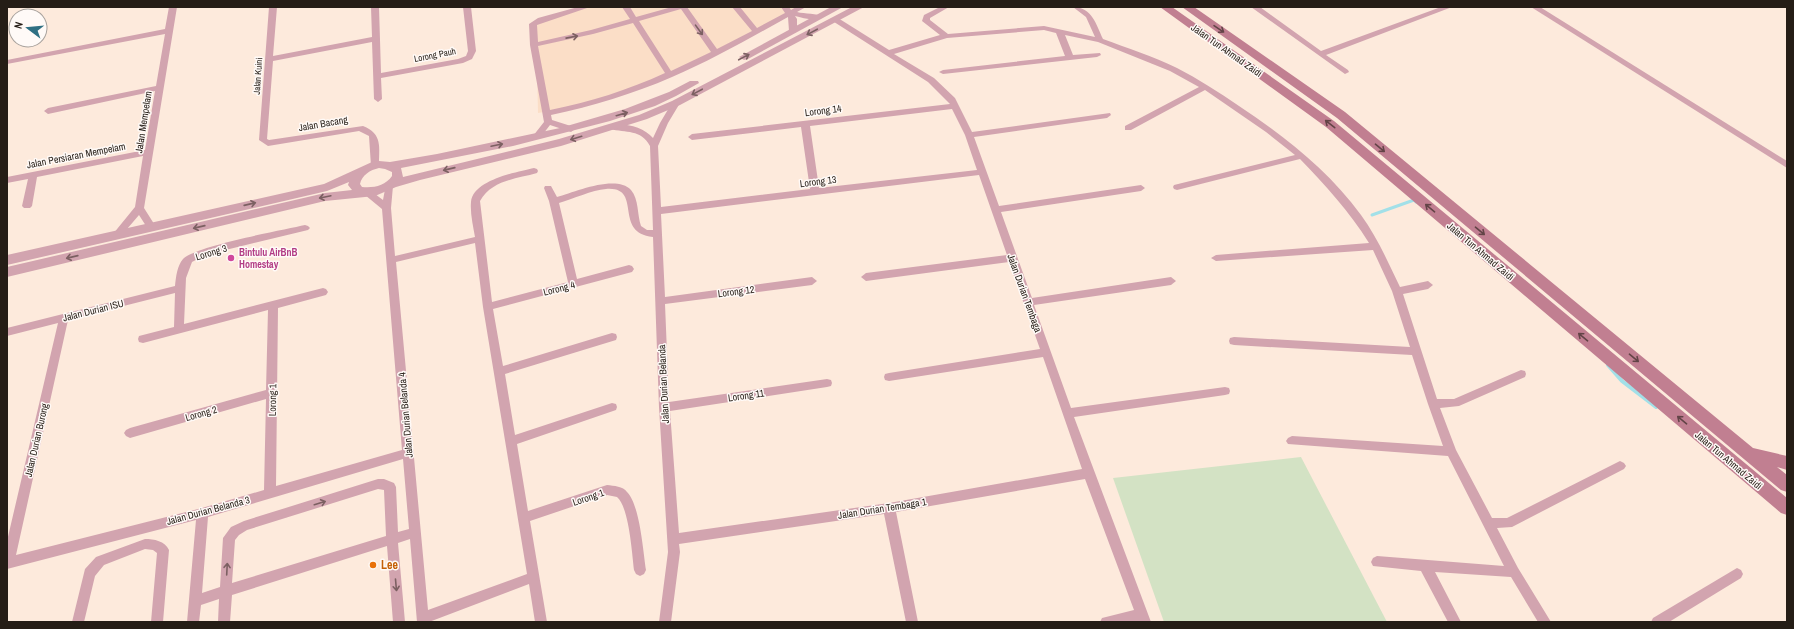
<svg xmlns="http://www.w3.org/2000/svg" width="1794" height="629" font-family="'Archivo Narrow',sans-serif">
	<rect width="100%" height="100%" fill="#fdeadc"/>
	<path fill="#fbdec7" d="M 587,7 L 802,7 L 674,74 L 595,103 L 538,113 L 536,21 Z"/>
	<path fill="#d3e2c4" d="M 1301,457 L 1387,622 L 1164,622 L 1113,478 Z"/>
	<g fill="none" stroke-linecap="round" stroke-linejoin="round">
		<path stroke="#a2e0e8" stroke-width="3" d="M 1372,215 L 1414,200 L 1416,202"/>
		<path stroke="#a2e0e8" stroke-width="4" d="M 1608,365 L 1622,381 L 1656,407"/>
		<g fill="#d2a4af" fill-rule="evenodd">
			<path d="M 169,7 L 177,7 L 144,208 L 156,227 L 154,229 L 148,229 L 139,215 L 121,236 L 118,237 L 113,234 L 135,207 L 143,156 L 37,177 L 32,206 L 30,208 L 24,208 L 22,206 L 28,179 L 7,183 L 7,177 L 145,150 L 155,91 L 48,114 L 44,111 L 48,108 L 156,86 L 165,34 L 7,64 L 7,60 L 165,29 Z"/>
			<path d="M 269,7 L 277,7 L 273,56 L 372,37 L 371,7 L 379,7 L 381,73 L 458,59 L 466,56 L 468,51 L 463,7 L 471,7 L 476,51 L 472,59 L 463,63 L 381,78 L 382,99 L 378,102 L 374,99 L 372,42 L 273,61 L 267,139 L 269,140 L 363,126 C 383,134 379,147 379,166 L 375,169 L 371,166 L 369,136 L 359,131 L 268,146 L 259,140 Z"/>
			<path d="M 578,7 L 590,7 L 537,25 L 538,42 L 591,30 L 630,19 L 622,7 L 630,7 L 636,17 L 672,7 L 687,7 L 717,49 L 752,31 L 732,7 L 740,7 L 757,28 L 785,13 L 781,7 L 789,7 L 791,10 L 796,7 L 806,7 L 797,12 C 805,14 817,13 823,17 C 816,22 803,18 795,16 L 797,19 L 797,31 L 793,33 L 789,31 L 788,17 C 750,38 712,60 672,77 C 633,94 593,106 551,115 L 552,120 L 574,127 L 575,129 L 571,132 L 550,125 L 540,138 L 534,138 L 533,136 L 544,122 L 530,45 L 529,24 L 538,18 ZM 681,9 L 711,52 L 671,71 L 639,21 ZM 633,23 L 665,73 C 628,90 590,102 550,110 L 538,46 L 593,34 Z"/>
			<path d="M 940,7 L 949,7 L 930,18 L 930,20 L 948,34 L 1044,26 L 1095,37 L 1086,17 L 1073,7 C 1092,7 1096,24 1103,39 C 1127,48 1153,56 1177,68 C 1198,79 1219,92 1239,106 C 1284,136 1328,170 1361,215 C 1377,237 1388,262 1400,287 L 1428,281 L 1433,285 L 1428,289 L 1403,294 L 1437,399 L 1454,399 L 1521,370 L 1525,371 L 1526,374 L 1525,377 L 1459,406 L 1440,408 L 1456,450 L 1492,518 L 1507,518 L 1616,463 L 1620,461 L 1624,463 L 1626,466 L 1624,469 L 1512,527 L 1497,528 L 1518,568 L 1551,622 L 1538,622 L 1511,577 L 1435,572 L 1461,622 L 1448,622 L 1421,571 L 1373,566 L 1371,562 L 1373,558 L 1377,556 L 1504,566 L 1448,456 L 1288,444 L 1286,441 L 1288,438 L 1292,436 L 1443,446 L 1428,404 L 1412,355 L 1234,345 L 1230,344 L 1229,341 L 1230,338 L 1234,337 L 1410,347 L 1392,291 L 1373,250 L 1216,261 L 1211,258 L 1216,255 L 1369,243 C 1349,211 1326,186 1300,159 L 1177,190 L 1174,189 L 1173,187 L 1174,185 L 1295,155 L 1266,132 L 1205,90 L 1131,130 L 1125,130 L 1125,126 L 1199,87 L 1170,71 L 1098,42 L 1065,35 L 1073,55 L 1100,53 L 1101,55 L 1097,57 L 943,74 L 939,72 L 943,70 L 1065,56 L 1056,33 L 1044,30 L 947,38 L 894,54 L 934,78 L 955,98 L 972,132 L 1110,113 L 1111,115 L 1107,118 L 974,137 L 999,206 L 1141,185 L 1145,188 L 1141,191 L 1001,212 L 1032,298 L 1171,277 L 1176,281 L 1171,285 L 1034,305 L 1071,408 L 1225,387 L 1229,388 L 1230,391 L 1229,394 L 1225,395 L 1074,417 L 1151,622 L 1100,622 L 1102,618 L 1134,610 L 1085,479 L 896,512 L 918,622 L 906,622 L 884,514 L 679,544 L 680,552 L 671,622 L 659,622 L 668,552 L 659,407 L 653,237 C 612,233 644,186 606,189 C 592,190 573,199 559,203 L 577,279 L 629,265 L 632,266 L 634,269 L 632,272 L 493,309 L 503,366 L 612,333 L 616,334 L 617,337 L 616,340 L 505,374 L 515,435 L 612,403 L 616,404 L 617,407 L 616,410 L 517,444 L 528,511 L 607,485 C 614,486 623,486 627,492 C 640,505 643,551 646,570 L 644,574 L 640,576 L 636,574 L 634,570 C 632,553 629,507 617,497 L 607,495 L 530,521 L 547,622 L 535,622 L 529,584 L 429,622 L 417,622 L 410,539 L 398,543 L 405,622 L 393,622 L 387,546 L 232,595 L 230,622 L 218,622 L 219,599 L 201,605 L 199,622 L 187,622 L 196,520 L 7,569 L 7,541 L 58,323 L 7,336 L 7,328 L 175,286 C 176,277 177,266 183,259 C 195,246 283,230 305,225 L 308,226 L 310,228 L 308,230 L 205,255 L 192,262 L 186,278 L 184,324 L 323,288 L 326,289 L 328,292 L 326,295 L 278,308 L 276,486 L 402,450 L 382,209 L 365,195 L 364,193 L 365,191 L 371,191 L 383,200 L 386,184 L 392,184 L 393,186 L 391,208 L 395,256 L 475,237 C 473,226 470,213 471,202 C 473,180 517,172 534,168 L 537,169 L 538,171 L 537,173 C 516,179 492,180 480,201 L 492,302 L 568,282 L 549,201 L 544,188 L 545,186 L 551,186 L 557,197 C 575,192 616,174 631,190 C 639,199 637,215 641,226 L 647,230 L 653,230 L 650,146 C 641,129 626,133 610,129 L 610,125 C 624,122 644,127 653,138 L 660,123 L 673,101 L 679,101 L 680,103 L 668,123 L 658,146 L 661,207 L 810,189 L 801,127 L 692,140 L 688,137 L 692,134 L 950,104 L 928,82 L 831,20 L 835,18 L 838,18 L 889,50 L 940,35 L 922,21 L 924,15 ZM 952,109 L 965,135 L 977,170 L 819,188 L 810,126 ZM 979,175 L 1007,255 L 866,273 L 861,277 L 866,281 L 1009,262 L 1040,349 L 889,373 L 885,374 L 884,377 L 885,380 L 889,381 L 1043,357 L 1082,469 L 889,503 L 679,533 L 670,411 L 827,387 L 831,386 L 832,383 L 831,380 L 827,379 L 669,402 L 665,304 L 812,285 L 817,281 L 812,277 L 665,297 L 661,214 ZM 475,243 L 483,307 L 527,574 L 428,610 L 396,262 ZM 175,293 L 174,327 L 139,336 L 138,339 L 139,342 L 143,343 L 268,310 L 266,390 L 130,428 L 126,430 L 124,433 L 126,436 L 130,438 L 266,399 L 264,490 L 202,508 L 16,555 L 68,320 ZM 403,459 L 409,529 L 398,532 L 396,487 L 394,483 L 384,479 L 378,479 L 244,521 L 231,527 L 223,538 L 220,587 L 202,593 L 208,517 ZM 378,489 L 384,490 L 386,536 L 232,583 L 235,540 L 239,535 L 247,530 Z"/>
			<path d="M 1251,7 L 1260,7 L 1321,51 L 1441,7 L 1452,7 L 1326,55 L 1348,70 L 1349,72 L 1345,74 Z"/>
			<path d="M 1531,7 L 1540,7 L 1787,161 L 1787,168 Z"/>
			<path d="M 145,539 C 154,539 165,541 169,550 L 163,622 L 151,622 L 157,553 L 153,550 L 145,549 L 104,565 L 95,576 L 84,622 L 72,622 L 85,569 L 96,557 Z"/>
			<path d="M 1737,568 L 1741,570 L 1743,574 L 1741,578 L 1669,622 L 1651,622 L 1653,618 Z"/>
		</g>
		<g fill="#d2a4af" fill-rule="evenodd">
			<path d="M 831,7 L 843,7 L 748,59 L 744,60 L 739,57 Z"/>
			<path d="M 852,7 L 864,7 L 680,105 L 647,119 L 561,146 L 420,180 L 396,187 L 375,196 L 325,201 L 7,277 L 7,267 L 325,193 L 352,190 L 348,185 L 349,182 L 327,191 L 7,265 L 7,255 L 324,184 L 372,162 L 379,161 L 390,162 L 437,154 L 560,128 L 625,109 L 669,92 L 690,81 L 698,81 L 699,83 L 676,96 L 655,106 L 610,121 L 513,146 L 401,168 L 403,177 L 559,139 L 639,115 L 672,101 ZM 379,168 L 385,169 L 392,172 L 392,176 C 385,186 374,188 362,187 L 360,184 C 362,175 370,170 379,168 Z"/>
		</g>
		<g fill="#c17f91" fill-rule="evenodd">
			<path d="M 1160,7 L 1172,7 L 1334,121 L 1787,498 L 1787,515 L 1781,513 L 1326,127 Z"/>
			<path d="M 1182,7 L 1194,7 L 1345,112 L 1753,448 L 1787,456 L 1787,470 L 1777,467 L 1787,475 L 1787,492 L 1781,490 L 1337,118 Z"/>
		</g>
	</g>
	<defs><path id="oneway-shaft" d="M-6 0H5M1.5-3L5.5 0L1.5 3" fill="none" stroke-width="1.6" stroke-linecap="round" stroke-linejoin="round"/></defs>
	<g stroke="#634447">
		<use href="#oneway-shaft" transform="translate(1219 29) rotate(34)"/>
		<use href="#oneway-shaft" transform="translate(1330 124) rotate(-142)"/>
		<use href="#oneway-shaft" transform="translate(1380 148) rotate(40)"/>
		<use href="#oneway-shaft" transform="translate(1430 208) rotate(-140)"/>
		<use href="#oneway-shaft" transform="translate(1480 231) rotate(40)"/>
		<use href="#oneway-shaft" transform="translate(1583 337) rotate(-140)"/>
		<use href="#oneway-shaft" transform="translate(1634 358) rotate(40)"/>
		<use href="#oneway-shaft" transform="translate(1682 420) rotate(-140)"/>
	</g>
	<g stroke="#7c6062">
		<use href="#oneway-shaft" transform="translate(699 30) rotate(54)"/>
		<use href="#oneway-shaft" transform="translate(812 32) rotate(152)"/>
		<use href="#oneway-shaft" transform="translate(572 37) rotate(-11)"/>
		<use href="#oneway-shaft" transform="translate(744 57) rotate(-28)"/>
		<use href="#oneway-shaft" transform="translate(697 92) rotate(152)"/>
		<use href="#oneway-shaft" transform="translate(622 114) rotate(-16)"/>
		<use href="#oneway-shaft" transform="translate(576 138) rotate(163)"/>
		<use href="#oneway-shaft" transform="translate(497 145) rotate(-12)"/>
		<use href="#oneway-shaft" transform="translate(449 169) rotate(167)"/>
		<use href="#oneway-shaft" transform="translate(325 197) rotate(168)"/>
		<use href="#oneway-shaft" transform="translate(250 204) rotate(-13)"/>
		<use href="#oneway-shaft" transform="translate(199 227) rotate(167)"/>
		<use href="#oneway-shaft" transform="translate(72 257) rotate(167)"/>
		<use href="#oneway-shaft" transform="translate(320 503) rotate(-17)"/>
		<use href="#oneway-shaft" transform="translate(227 569) rotate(-87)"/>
		<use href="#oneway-shaft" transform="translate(396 585) rotate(85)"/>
	</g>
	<circle fill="#d1479c" stroke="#fffaf7" stroke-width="1.5" cx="231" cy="258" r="4"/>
	<circle fill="#e8710a" stroke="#fffaf7" stroke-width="1.5" cx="373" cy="565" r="4"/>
	<g text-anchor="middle" stroke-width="3" stroke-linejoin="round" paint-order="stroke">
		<g font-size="9" fill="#251d16" stroke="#fffaf7">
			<text transform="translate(435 55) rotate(-11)" y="3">Lorong Pauh</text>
			<text transform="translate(258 76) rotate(-86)" y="3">Jalan Kuini</text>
		</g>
		<g font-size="10" fill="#251d16" stroke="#fffaf7">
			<text transform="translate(1227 50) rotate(35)" y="4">Jalan Tun Ahmad Zaidi</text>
			<text transform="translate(823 110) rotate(-7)" y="4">Lorong 14</text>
			<text transform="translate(143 122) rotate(-81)" y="4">Jalan Mempelam</text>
			<text transform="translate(323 123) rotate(-10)" y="4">Jalan Bacang</text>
			<text transform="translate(76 155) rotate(-11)" y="4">Jalan Persiaran Mempelam</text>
			<text transform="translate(818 181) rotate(-7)" y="4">Lorong 13</text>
			<text transform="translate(1481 251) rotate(40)" y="4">Jalan Tun Ahmad Zaidi</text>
			<text transform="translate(211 252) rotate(-17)" y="4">Lorong 3</text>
			<text transform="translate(559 288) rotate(-14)" y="4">Lorong 4</text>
			<text transform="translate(736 291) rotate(-7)" y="4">Lorong 12</text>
			<text transform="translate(1025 293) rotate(70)" y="4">Jalan Durian Tembaga</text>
			<text transform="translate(93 310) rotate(-14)" y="4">Jalan Durian ISU</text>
			<text transform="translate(663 384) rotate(-93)" y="4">Jalan Durian Belanda</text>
			<text transform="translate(746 395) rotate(-8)" y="4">Lorong 11</text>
			<text transform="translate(272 400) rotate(-89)" y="4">Lorong 1</text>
			<text transform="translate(201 413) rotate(-16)" y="4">Lorong 2</text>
			<text transform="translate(405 415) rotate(-95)" y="4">Jalan Durian Belanda 4</text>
			<text transform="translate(36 440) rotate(-77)" y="4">Jalan Durian Burong</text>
			<text transform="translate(1729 460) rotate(40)" y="4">Jalan Tun Ahmad Zaidi</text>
			<text transform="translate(588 497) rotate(-19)" y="4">Lorong 1</text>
			<text transform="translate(882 508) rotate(-9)" y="4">Jalan Durian Tembaga 1</text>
			<text transform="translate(208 510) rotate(-15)" y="4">Jalan Durian Belanda 3</text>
		</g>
		<g font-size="10" font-weight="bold" fill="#b23c85" stroke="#fffaf7" text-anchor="start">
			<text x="239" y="256">Bintulu AirBnB<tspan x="239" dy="12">Homestay</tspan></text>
		</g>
		<g font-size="12" font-weight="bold" fill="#c56008" stroke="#fffaf7" text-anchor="start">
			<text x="381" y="569">Lee</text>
		</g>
	</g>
	<rect width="1794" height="629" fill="none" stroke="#251d16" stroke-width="16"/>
	<g transform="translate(28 28) rotate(286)"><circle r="19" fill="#fffaf7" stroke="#a8a29d"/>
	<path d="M0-3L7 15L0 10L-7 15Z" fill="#2f7083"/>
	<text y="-6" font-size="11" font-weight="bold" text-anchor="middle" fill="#251d16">N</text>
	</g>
</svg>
